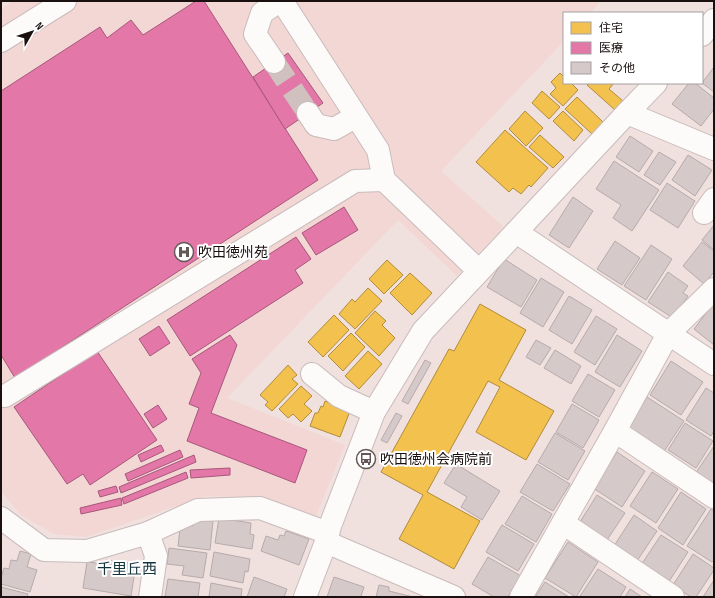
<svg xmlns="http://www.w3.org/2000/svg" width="715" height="598" font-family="'Sofia Sans Condensed','Noto Sans JP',sans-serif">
	<rect width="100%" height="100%" fill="#f0e0de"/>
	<path fill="#f3d7d4" d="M 14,1 L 601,1 L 590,13 L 564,13 L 564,41 L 441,171 L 504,227 L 457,276 L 398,220 L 227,398 L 345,445 L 316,516 L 261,498 L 206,496 L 86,537 L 54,534 L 21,515 L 1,491 L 1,9 Z"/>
	<g fill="#f2c14e" stroke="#b18c3b">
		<path d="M 560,73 L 564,77 L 564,83 L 571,83 L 578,90 L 563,106 L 550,94 L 556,88 L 551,82 Z"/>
		<path d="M 589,83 L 614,83 L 609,89 L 623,101 L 615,110 L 587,85 Z"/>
		<path d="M 542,91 L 560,107 L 549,119 L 532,103 Z"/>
		<path d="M 577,97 L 603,122 L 592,134 L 565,109 Z"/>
		<path d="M 525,111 L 543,128 L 526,146 L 509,129 Z"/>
		<path d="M 563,111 L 583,130 L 574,141 L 553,121 Z"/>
		<path d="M 505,130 L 548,168 L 531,187 L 529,185 L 521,194 L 513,188 L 509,192 L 476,162 Z"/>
		<path d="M 540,135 L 564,157 L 553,168 L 529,147 Z"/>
		<path d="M 387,260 L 403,275 L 384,294 L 369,279 Z"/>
		<path d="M 410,273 L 432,293 L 412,315 L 390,293 Z"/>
		<path d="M 368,288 L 382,301 L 355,329 L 339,314 L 352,299 L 355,302 Z"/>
		<path d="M 480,304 L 526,330 L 499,380 L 554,411 L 526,460 L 476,432 L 500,387 L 488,381 L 427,492 L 480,521 L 454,569 L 399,539 L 423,495 L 381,472 L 449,349 L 454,351 Z"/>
		<path d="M 375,311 L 386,321 L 382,325 L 395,338 L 379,356 L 355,333 Z"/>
		<path d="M 334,315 L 349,330 L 323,357 L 308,342 Z"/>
		<path d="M 351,333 L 365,347 L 343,371 L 328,356 Z"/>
		<path d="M 368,351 L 382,364 L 359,389 L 345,376 Z"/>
		<path d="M 288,365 L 297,375 L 292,379 L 298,384 L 272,411 L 265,405 L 268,402 L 260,395 Z"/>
		<path d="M 301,386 L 312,396 L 304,404 L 312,411 L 301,422 L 293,414 L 288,418 L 279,409 Z"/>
		<path d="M 325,401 L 350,411 L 340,437 L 310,426 L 315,413 L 318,413 L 321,406 L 323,407 Z"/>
	</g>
	<g fill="#e377a8" stroke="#a7587a">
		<path d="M 196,1 L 204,1 L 318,180 L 15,378 L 1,355 L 1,91 L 100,27 L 107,38 L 131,20 L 143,35 Z"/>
		<path d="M 288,53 L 323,103 L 285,129 L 253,77 Z"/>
		<path d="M 344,207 L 358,230 L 316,255 L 302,233 Z"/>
		<path d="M 296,237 L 311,259 L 295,270 L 303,283 L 190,356 L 167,320 Z"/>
		<path d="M 159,326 L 170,343 L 150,356 L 139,339 Z"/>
		<path d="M 230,335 L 237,345 L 211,413 L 307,450 L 295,483 L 187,441 L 199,408 L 189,404 L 201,373 L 192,359 Z"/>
		<path d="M 97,351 L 157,440 L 90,485 L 83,474 L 67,484 L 14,407 Z"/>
		<path d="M 158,405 L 167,419 L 153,428 L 144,414 Z"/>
		<path d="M 161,445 L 164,451 L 141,462 L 138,455 Z"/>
		<path d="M 180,450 L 183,457 L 128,481 L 125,474 Z"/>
		<path d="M 194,455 L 196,462 L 121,493 L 119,487 Z"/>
		<path d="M 230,468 L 230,475 L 191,478 L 190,470 Z"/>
		<path d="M 186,472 L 188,478 L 124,504 L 122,498 Z"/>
		<path d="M 116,486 L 118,492 L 100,497 L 98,491 Z"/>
		<path d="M 121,498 L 122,505 L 81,514 L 80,508 Z"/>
	</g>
	<g fill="#d6c9ca" stroke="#b6abab">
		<path d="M 714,67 L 714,92 L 702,83 Z"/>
		<path d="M 689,83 L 695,83 L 714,98 L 714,109 L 701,126 L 672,104 Z"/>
		<path d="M 630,136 L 653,151 L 639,172 L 616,157 Z"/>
		<path d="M 659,152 L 676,162 L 660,185 L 644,175 Z"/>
		<path d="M 688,155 L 712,170 L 695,196 L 672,180 Z"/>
		<path d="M 614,161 L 659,190 L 632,231 L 613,218 L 621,205 L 596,189 Z"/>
		<path d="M 667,183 L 695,201 L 678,228 L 650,210 Z"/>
		<path d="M 573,197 L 593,211 L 569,248 L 549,235 Z"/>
		<path d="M 714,225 L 714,250 L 702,240 Z"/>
		<path d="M 615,241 L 640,258 L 622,285 L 597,269 Z"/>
		<path d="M 702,242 L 714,251 L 714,272 L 704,284 L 683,266 Z"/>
		<path d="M 651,245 L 672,259 L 646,300 L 624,286 Z"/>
		<path d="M 504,259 L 537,280 L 521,307 L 487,287 Z"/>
		<path d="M 668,272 L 688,286 L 683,293 L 688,296 L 673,318 L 648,302 Z"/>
		<path d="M 541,278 L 564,292 L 543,327 L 520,313 Z"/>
		<path d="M 569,296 L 592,310 L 572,344 L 549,330 Z"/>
		<path d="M 713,304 L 714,304 L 714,345 L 694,329 Z"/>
		<path d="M 596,316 L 617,329 L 595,365 L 574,352 Z"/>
		<path d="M 617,335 L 642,351 L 620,387 L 595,372 Z"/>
		<path d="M 536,340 L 551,348 L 540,365 L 526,357 Z"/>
		<path d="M 555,350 L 581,366 L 571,384 L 544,368 Z"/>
		<path d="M 425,360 L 431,363 L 408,404 L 402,401 Z"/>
		<path d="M 671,361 L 703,382 L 681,415 L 650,395 Z"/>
		<path d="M 588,374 L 615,390 L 599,417 L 572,401 Z"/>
		<path d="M 706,388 L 714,393 L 714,431 L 711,436 L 686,420 Z"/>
		<path d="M 647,397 L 684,421 L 663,453 L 627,429 Z"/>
		<path d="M 572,404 L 599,420 L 583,448 L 556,432 Z"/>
		<path d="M 396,413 L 402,416 L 387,443 L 381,440 Z"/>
		<path d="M 685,423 L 713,441 L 696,468 L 668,450 Z"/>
		<path d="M 555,433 L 585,451 L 568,480 L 538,462 Z"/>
		<path d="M 714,446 L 714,486 L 695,474 Z"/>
		<path d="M 617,452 L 645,471 L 622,507 L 593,488 Z"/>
		<path d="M 456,464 L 500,491 L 482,520 L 461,507 L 467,497 L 444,483 Z"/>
		<path d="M 537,464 L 570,484 L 553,511 L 520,492 Z"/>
		<path d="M 652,472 L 678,489 L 656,523 L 630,506 Z"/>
		<path d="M 681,492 L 706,509 L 683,545 L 658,528 Z"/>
		<path d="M 597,495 L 625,513 L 605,543 L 578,525 Z"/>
		<path d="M 522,496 L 552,514 L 536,542 L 505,524 Z"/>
		<path d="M 711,509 L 714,511 L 714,560 L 712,562 L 687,546 Z"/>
		<path d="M 634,515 L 657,531 L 637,561 L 614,546 Z"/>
		<path d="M 209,517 L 209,521 L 213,521 L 210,550 L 178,546 L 180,529 L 182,531 L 183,524 L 193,526 L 193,520 Z"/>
		<path d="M 219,518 L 251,523 L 250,534 L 254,535 L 252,549 L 215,543 Z"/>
		<path d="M 502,525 L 534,544 L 518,571 L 486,552 Z"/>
		<path d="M 286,531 L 309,539 L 299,565 L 261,551 L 266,536 L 278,540 L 280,535 L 284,536 Z"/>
		<path d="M 661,535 L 688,552 L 668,583 L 641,565 Z"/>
		<path d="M 568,542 L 598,562 L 576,597 L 545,578 Z"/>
		<path d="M 169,548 L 207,553 L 203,578 L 182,575 L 184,566 L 167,564 Z"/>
		<path d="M 20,551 L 31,554 L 27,567 L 37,570 L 30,592 L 1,584 L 1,578 L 4,568 L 9,569 L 11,560 L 17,561 Z"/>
		<path d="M 214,552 L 250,559 L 248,572 L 245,571 L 243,583 L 210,576 Z"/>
		<path d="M 693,554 L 714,568 L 714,570 L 696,597 L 691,597 L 673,585 Z"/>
		<path d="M 488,557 L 521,576 L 508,597 L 494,597 L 472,584 Z"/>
		<path d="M 106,560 L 136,564 L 131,596 L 83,588 L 87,562 L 105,564 Z"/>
		<path d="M 598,569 L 626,587 L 620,597 L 581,597 L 580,596 Z"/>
		<path d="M 254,577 L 287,589 L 284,597 L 247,597 Z"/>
		<path d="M 334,577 L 364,587 L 361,596 L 362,597 L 327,597 Z"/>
		<path d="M 168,579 L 200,583 L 198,597 L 165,597 Z"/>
		<path d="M 714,580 L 714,597 L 703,597 Z"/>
		<path d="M 545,582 L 569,597 L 535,597 Z"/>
		<path d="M 211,583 L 242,589 L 241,597 L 209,597 Z"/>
		<path d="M 379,585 L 389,587 L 389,591 L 413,597 L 376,597 Z"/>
		<path d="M 1,587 L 28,594 L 27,597 L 1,597 Z"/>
		<path d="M 630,589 L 642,597 L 625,597 Z"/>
	</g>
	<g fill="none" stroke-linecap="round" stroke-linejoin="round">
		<path stroke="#d0c1bf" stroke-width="22" stroke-dasharray="22 11" stroke-linecap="butt" d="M 274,62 L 308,113"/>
		<defs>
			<g id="minor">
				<path d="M 282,1 L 378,150 L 384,180 L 479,271"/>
				<path d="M 702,35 L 714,20"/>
				<path d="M 1,41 L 65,1"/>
				<path d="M 274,62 L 255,34 L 262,13 L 279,1"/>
				<path d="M 308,113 L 316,125 L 334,129 L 355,117"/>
				<path d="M 627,113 L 714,149"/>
				<path d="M 704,213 L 714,199"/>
				<path d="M 516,232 L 714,364"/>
				<path d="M 312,374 L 339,396 L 374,412"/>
				<path d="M 5,396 L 355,181 L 384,180"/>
				<path d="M 615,431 L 714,497"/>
				<path d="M 1,518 L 44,550 L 87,551 L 148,533 L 198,510 L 260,508 L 328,533"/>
				<path d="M 563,523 L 673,597"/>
				<path d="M 148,533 L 156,556 L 150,597"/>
				<path d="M 326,542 L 454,597"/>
				<path d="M 305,597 L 326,542 L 330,526 L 374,412 L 423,331 L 516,232 L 627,113 L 656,83"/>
				<path d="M 521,597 L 615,431 L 668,334 L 714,289"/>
			</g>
		</defs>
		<use href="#minor" stroke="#c8bcbb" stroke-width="24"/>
		<use href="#minor" stroke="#fdfafa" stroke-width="22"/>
	</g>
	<defs>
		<symbol id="hospital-ring" viewBox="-11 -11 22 22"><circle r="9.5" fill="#fff" stroke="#655957" stroke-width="1.5"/><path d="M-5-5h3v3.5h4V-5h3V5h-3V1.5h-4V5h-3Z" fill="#655957"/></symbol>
		<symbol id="bus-ring" viewBox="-11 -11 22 22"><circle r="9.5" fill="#fff" stroke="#655957" stroke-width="1.5"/><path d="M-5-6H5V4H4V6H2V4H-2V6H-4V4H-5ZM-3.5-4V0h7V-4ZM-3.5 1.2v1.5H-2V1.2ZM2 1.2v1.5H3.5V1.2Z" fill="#655957"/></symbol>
	</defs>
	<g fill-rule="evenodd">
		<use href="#hospital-ring" x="173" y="241" width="22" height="22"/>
		<use href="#bus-ring" x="355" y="448" width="22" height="22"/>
	</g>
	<g text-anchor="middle" stroke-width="4" stroke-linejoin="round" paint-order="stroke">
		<g font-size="14" fill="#1a100f" stroke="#fff" text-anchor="start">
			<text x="198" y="257">吹田徳州苑</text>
			<text x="380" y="464">吹田徳州会病院前</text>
		</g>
		<g font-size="15" fill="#14343c" stroke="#fff">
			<text x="127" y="574">千里丘西</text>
		</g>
	</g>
	<rect width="715" height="598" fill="none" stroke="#1a100f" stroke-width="4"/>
	<rect x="563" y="12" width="140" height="72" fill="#ffffff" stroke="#a39f9f"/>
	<rect x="571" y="22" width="20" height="12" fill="#f2c14e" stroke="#a39f9f"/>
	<text x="599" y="32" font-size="12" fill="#1a100f">住宅</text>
	<rect x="571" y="42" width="20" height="12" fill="#e377a8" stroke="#a39f9f"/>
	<text x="599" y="52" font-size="12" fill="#1a100f">医療</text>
	<rect x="571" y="62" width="20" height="12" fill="#d6c9ca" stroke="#a39f9f"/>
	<text x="599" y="72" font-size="12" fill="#1a100f">その他</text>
	<g transform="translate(32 32) rotate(51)" stroke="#ffffff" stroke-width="3" paint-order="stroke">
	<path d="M0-3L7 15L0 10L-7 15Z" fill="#1a100f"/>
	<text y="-6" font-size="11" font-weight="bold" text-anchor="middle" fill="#1a100f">N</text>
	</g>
</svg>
